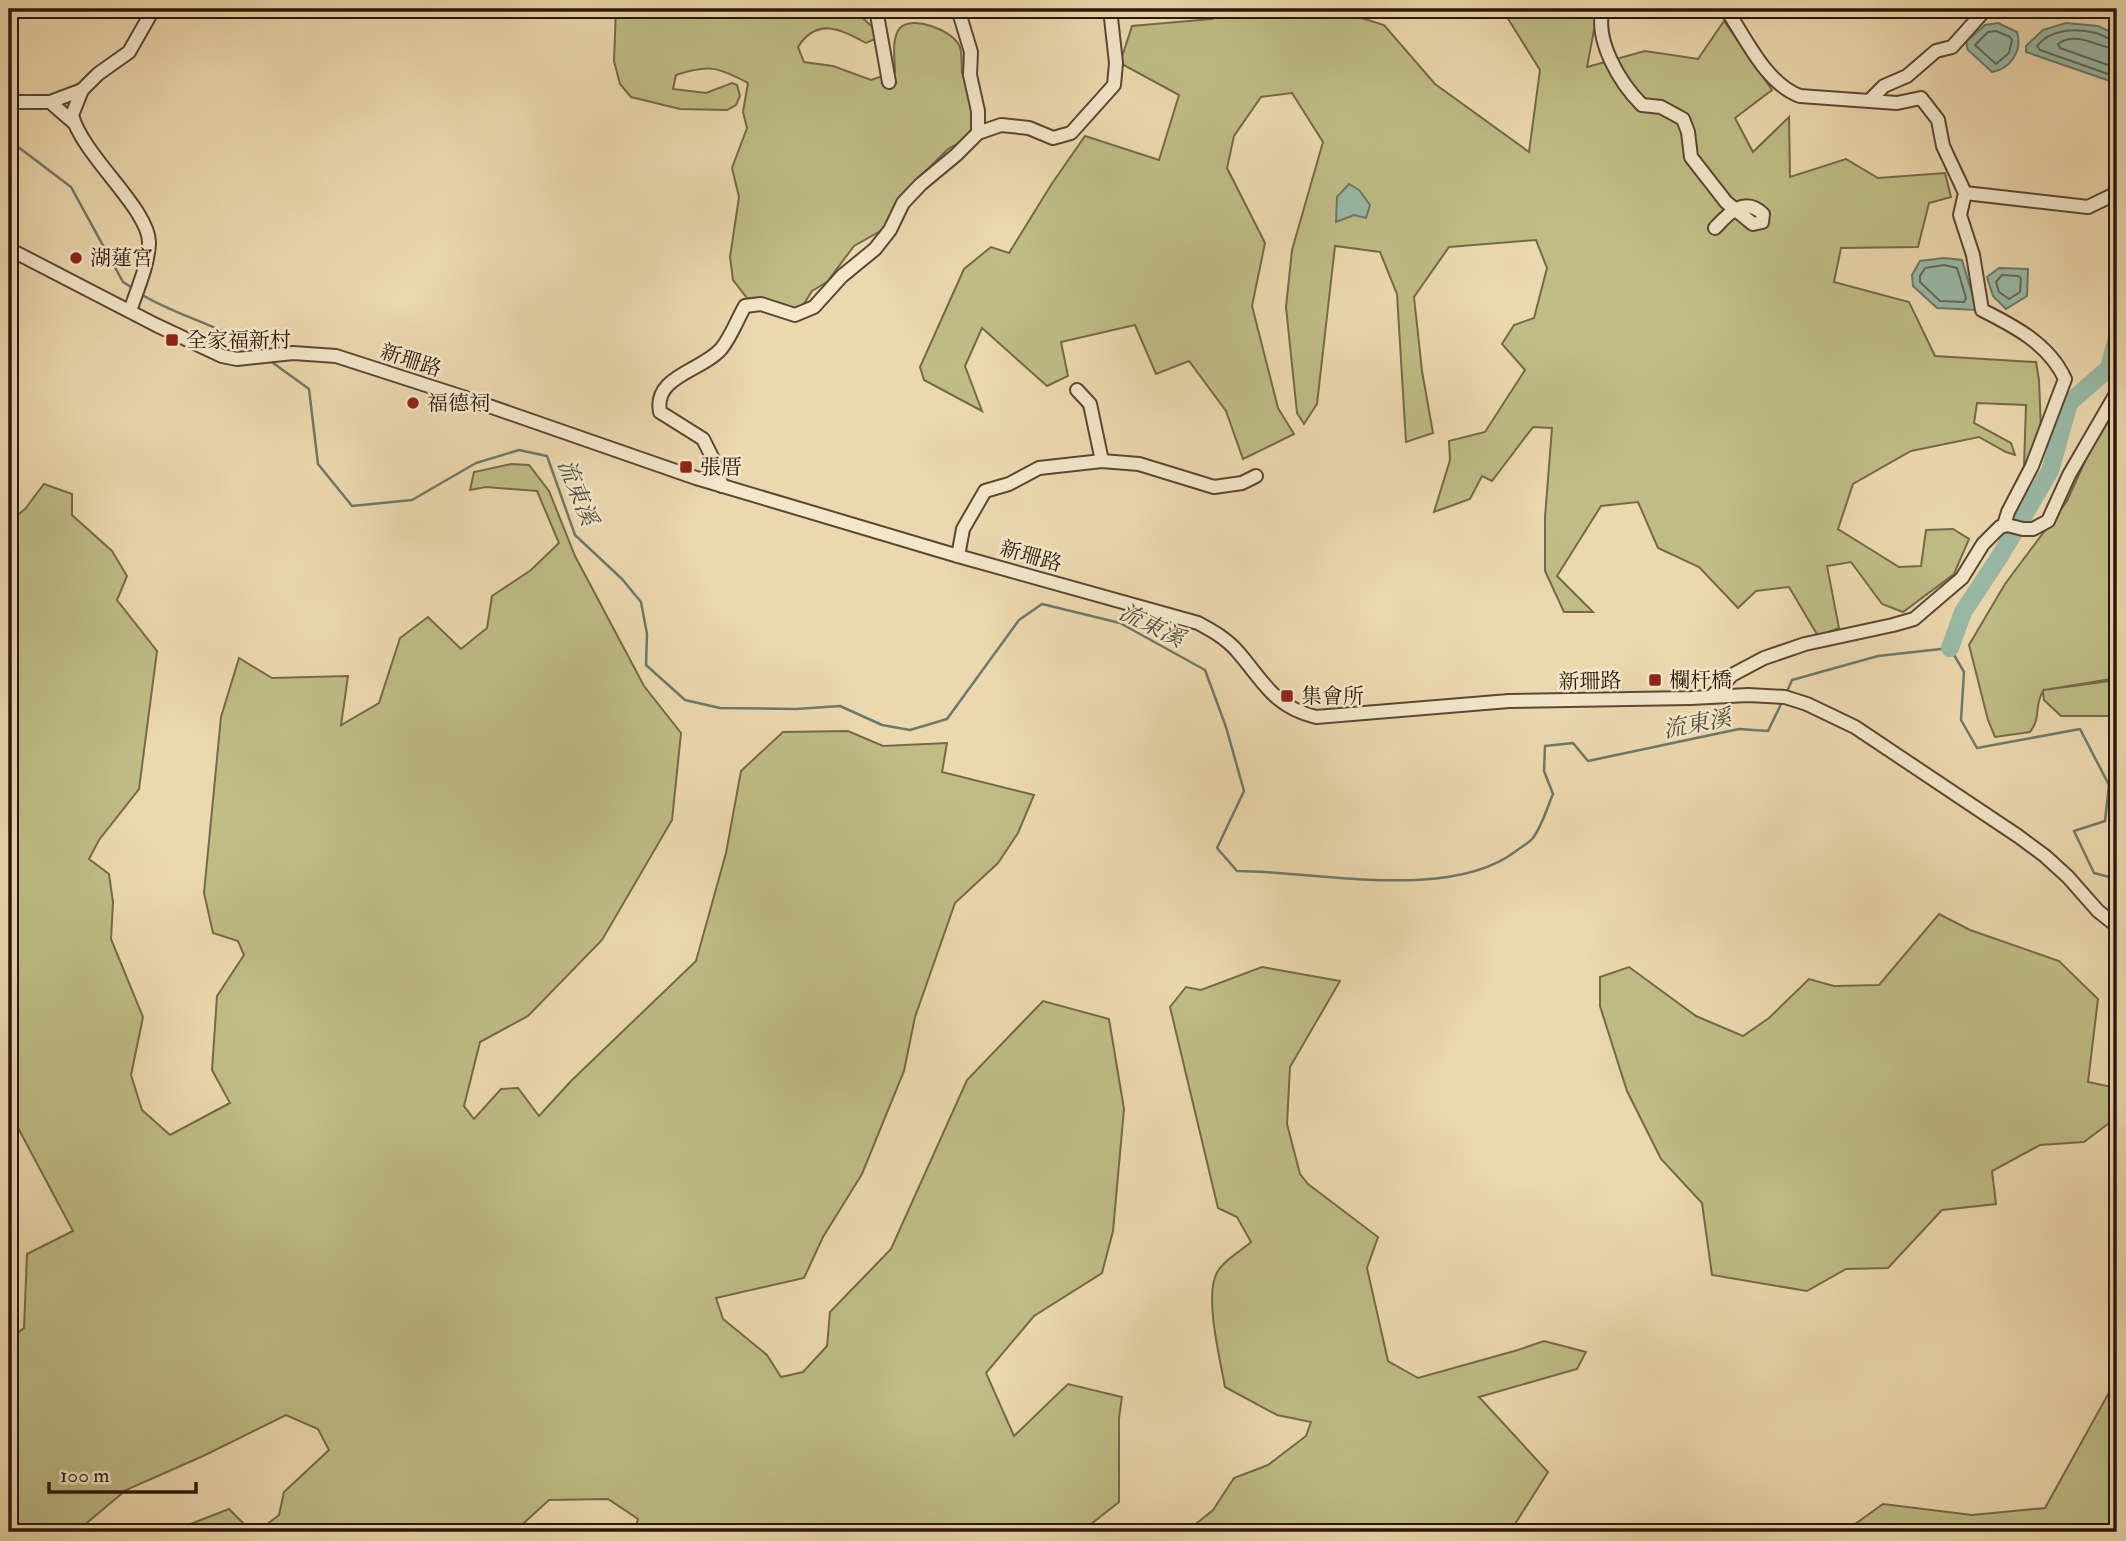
<svg xmlns="http://www.w3.org/2000/svg" width="2126" height="1541" font-family="'IM FELL Double Pica','Noto Serif TC',serif">
	<rect width="100%" height="100%" fill="#ecd8ae"/>
	<filter id="stains"><feTurbulence type="fractalNoise" baseFrequency=".00286" numOctaves="4"/><feColorMatrix values="0 0 0 0 .2 0 0 0 0 .09 0 0 0 0 .02 0 0 0 .5 -.17"/></filter>
	<radialGradient id="worn" r=".72"><stop offset=".6" stop-color="#630" stop-opacity="0"/><stop offset="1" stop-color="#630" stop-opacity=".3"/></radialGradient>
	<g fill="#bfbc85" stroke="#756a48" stroke-width="2">
		<path d="M 616,9 L 853,9 L 882,36 L 866,43 C 841,29 817,17 798,47 L 804,62 L 833,66 L 871,80 L 895,72 C 895,60 891,38 900,28 C 913,15 951,30 959,45 C 963,52 961,65 962,73 L 980,87 L 980,115 L 972,136 L 948,149 L 902,194 L 884,229 L 854,246 L 827,282 L 812,291 L 800,310 L 747,298 L 733,280 L 730,257 L 739,197 L 732,168 L 747,128 L 743,112 L 748,83 C 718,67 709,64 676,75 L 673,89 L 706,93 L 732,83 L 737,85 L 740,96 L 736,105 L 727,110 L 680,109 L 631,97 L 620,84 L 614,61 Z"/>
		<path d="M 1205,9 L 1333,9 L 1384,25 L 1435,84 L 1529,152 L 1540,70 L 1502,9 L 1514,9 L 1536,18 L 1564,18 L 1568,9 L 1598,9 L 1587,67 L 1645,51 L 1698,59 L 1724,21 L 1772,90 L 1735,118 L 1753,152 L 1789,117 L 1790,177 L 1846,159 L 1878,178 L 1945,173 L 1951,197 L 1929,203 L 1918,247 L 1841,248 L 1834,282 L 1909,302 L 1935,356 L 2036,362 L 2039,380 L 2041,429 L 2024,467 L 2026,405 L 1977,403 L 1974,423 L 2011,443 L 2015,455 L 2006,452 L 1979,437 L 1911,451 L 1853,484 L 1838,529 L 1899,567 L 1921,566 L 1926,530 L 1953,529 L 1969,539 L 1954,574 L 1903,612 L 1882,604 L 1851,562 L 1827,566 L 1839,628 L 1818,636 L 1789,587 L 1756,591 L 1738,608 L 1699,567 L 1658,548 L 1638,502 L 1601,506 L 1557,576 L 1593,612 L 1564,612 L 1545,571 L 1545,517 L 1552,428 L 1533,427 L 1492,481 L 1482,476 L 1470,499 L 1434,512 L 1450,460 L 1449,441 L 1485,432 L 1525,370 L 1502,344 L 1514,325 L 1534,318 L 1547,268 L 1536,240 L 1449,247 L 1414,297 L 1422,371 L 1433,433 L 1406,442 L 1397,294 L 1380,252 L 1335,246 L 1317,404 L 1304,424 L 1297,413 L 1286,307 L 1292,250 L 1323,142 L 1292,93 L 1261,97 L 1234,136 L 1227,168 L 1265,243 L 1252,306 L 1278,408 L 1294,434 L 1243,459 L 1226,411 L 1189,361 L 1156,374 L 1135,325 L 1061,342 L 1068,376 L 1047,386 L 982,328 L 965,366 L 982,411 L 924,380 L 920,367 L 964,269 L 991,247 L 1009,253 L 1051,185 L 1085,136 L 1159,160 L 1179,95 L 1120,63 L 1132,26 L 1212,19 Z"/>
		<path d="M 2117,410 L 2117,678 L 2044,690 L 2117,680 L 2117,716 L 2061,716 L 2044,700 L 2043,691 C 2033,709 2042,716 2030,732 L 1995,737 L 1988,720 L 1969,645 L 2005,584 L 2067,501 L 2095,439 L 2114,411 Z"/>
		<path d="M 511,464 L 529,465 L 549,491 L 575,556 L 644,686 L 681,733 L 672,820 L 602,940 L 528,1016 L 480,1042 L 464,1106 L 474,1119 L 501,1089 L 518,1088 L 539,1116 L 571,1081 L 696,961 L 726,853 L 741,771 L 783,732 L 848,731 L 883,746 L 947,743 L 942,772 L 1034,795 L 1018,833 L 998,863 L 955,903 L 915,1017 L 904,1071 L 862,1174 L 823,1237 L 804,1278 L 716,1298 L 723,1319 L 767,1355 L 781,1377 L 803,1372 L 827,1346 L 830,1312 L 891,1249 L 967,1080 L 1043,1001 L 1109,1019 L 1124,1109 L 1113,1231 L 1102,1273 L 1034,1316 L 986,1373 L 1014,1436 L 1068,1384 L 1122,1397 L 1119,1418 L 1119,1502 L 1081,1532 L 634,1532 L 638,1519 L 608,1499 L 549,1500 L 514,1532 L 257,1532 L 279,1515 L 284,1492 L 329,1450 L 318,1429 L 286,1415 L 203,1456 L 126,1490 L 76,1532 L 9,1532 L 9,1339 L 24,1328 L 27,1254 L 73,1231 L 9,1111 L 9,522 L 25,509 L 44,484 L 72,494 L 72,515 L 112,551 L 127,576 L 117,600 L 157,651 L 139,789 L 99,840 L 89,859 L 109,874 L 113,902 L 111,939 L 143,1017 L 131,1075 L 142,1110 L 170,1135 L 230,1103 L 212,1070 L 217,996 L 244,955 L 238,941 L 213,933 L 204,893 L 221,717 L 239,658 L 272,678 L 348,676 L 341,725 L 379,703 L 400,638 L 428,617 L 461,649 L 487,628 L 492,596 L 531,570 L 559,543 L 537,491 L 486,487 L 470,490 L 474,472 Z"/>
		<path d="M 1939,914 L 1970,930 L 2059,961 L 2098,999 L 2088,1082 L 2117,1088 L 2117,1117 L 2084,1142 L 2040,1145 L 1992,1171 L 1996,1204 L 1942,1210 L 1888,1268 L 1846,1269 L 1807,1291 L 1712,1275 L 1702,1203 L 1661,1159 L 1627,1091 L 1600,1006 L 1600,977 L 1629,967 L 1696,1016 L 1743,1036 L 1769,1018 L 1809,979 L 1834,986 L 1879,985 Z"/>
		<path d="M 1262,967 L 1340,981 L 1290,1067 L 1287,1124 L 1300,1174 L 1308,1184 L 1378,1237 L 1367,1268 L 1388,1361 L 1418,1378 L 1518,1350 L 1544,1341 L 1586,1352 L 1577,1369 L 1479,1397 L 1548,1472 L 1510,1532 L 1186,1532 L 1213,1510 L 1234,1478 L 1268,1465 L 1306,1436 L 1311,1422 L 1277,1415 L 1225,1387 C 1220,1359 1206,1303 1215,1277 C 1220,1262 1240,1252 1251,1242 L 1237,1217 L 1218,1208 L 1170,1007 L 1186,987 L 1201,990 Z"/>
		<path d="M 2117,1378 L 2117,1532 L 1844,1532 L 1883,1504 L 1972,1515 L 2045,1508 Z"/>
		<path d="M 229,1509 L 252,1532 L 170,1532 Z"/>
	</g>
	<g fill="#99baa7" stroke="#6d7969" stroke-width="2">
		<path d="M 1998,23 L 2017,32 C 2023,51 2010,69 1992,72 L 1968,50 L 1966,42 L 1985,25 Z"/>
		<path d="M 2066,23 L 2098,26 L 2117,35 L 2117,77 L 2113,82 L 2026,52 L 2026,46 L 2043,30 Z"/>
		<path d="M 1349,184 L 1359,190 L 1370,205 L 1366,218 L 1354,215 L 1336,222 L 1337,197 Z"/>
		<path d="M 1944,258 L 1962,260 L 1977,310 L 1937,308 L 1913,286 L 1912,275 L 1920,261 Z"/>
		<path d="M 1999,268 L 2028,269 L 2027,296 L 2006,309 L 1993,296 L 1987,277 Z"/>
	</g>
	<g fill="none" stroke-linecap="round" stroke-linejoin="round">
		<g stroke="#626859" stroke-width="2">
			<path d="M 1996,31 L 2010,37 L 2012,40 L 2009,53 L 1996,64 L 1975,45 L 1988,32 Z"/>
			<path d="M 2117,41 C 2109,40 2103,35 2096,33 C 2075,28 2050,29 2037,46 L 2040,50 L 2108,74 L 2117,73"/>
			<path d="M 2117,49 C 2099,48 2075,30 2058,44 L 2060,48 L 2108,65 L 2117,64"/>
			<path d="M 1944,265 L 1957,268 L 1966,298 L 1964,302 L 1940,301 L 1920,282 L 1920,276 L 1925,268 Z"/>
			<path d="M 2002,275 L 2018,276 L 2021,278 L 2020,292 L 2009,299 L 1999,292 L 1996,282 Z"/>
		</g>
		<g stroke="#6d7969" stroke-width="2.5">
			<path d="M 9,140 L 71,187 L 123,282 L 134,289"/>
			<path d="M 139,293 C 177,317 223,325 258,352"/>
			<path d="M 269,360 L 309,389 L 318,464 L 352,506 L 412,500 L 476,463 L 519,450 L 547,456 L 575,535 L 622,579 L 641,602 L 647,634 L 646,665 L 685,700 L 720,708 L 796,709 L 840,706 L 882,725 L 910,730 L 947,719 L 1019,620 L 1042,604 L 1120,623 L 1205,670 L 1226,727 L 1244,791 L 1217,848 L 1237,871 C 1316,871 1450,902 1516,851 C 1521,847 1529,843 1533,838 C 1542,826 1547,808 1553,794 L 1544,771 L 1545,746 L 1573,743 L 1588,761 L 1739,729 L 1768,731 L 1783,700"/>
			<path d="M 1786,694 L 1792,680 L 1878,656 L 1950,648 L 1964,672 L 1961,720 L 1977,748 L 2080,729 L 2109,785 L 2105,821 L 2074,831 L 2094,873 L 2117,879"/>
		</g>
		<path stroke="#99baa7" stroke-width="18" d="M 1950,648 L 1963,612 L 2000,556 L 2050,471 L 2069,403 L 2109,368 L 2117,338"/>
		<defs>
			<g id="minor">
				<path d="M 876,9 L 889,82"/>
				<path d="M 958,9 L 971,52 L 970,75 L 978,111 L 978,133"/>
				<path d="M 1603,9 C 1594,40 1620,83 1642,105 L 1661,107 L 1683,119 L 1688,132 L 1691,157 L 1726,202 L 1753,224 L 1762,222 L 1763,214 C 1744,196 1729,213 1715,228"/>
				<path d="M 1726,9 C 1746,38 1766,84 1800,96 L 1897,103 L 1921,98 L 1938,120 L 1943,146 L 1965,193 L 1960,215 L 1973,255 L 1982,310 C 2014,326 2049,344 2065,379 L 2032,466 L 2008,512 L 2004,525"/>
				<path d="M 1871,99 L 1884,86 L 1907,76 L 1936,51 L 1952,47 L 1986,9"/>
				<path d="M 14,102 L 50,102 L 82,90"/>
				<path d="M 50,102 L 73,122"/>
				<path d="M 1965,193 L 2088,207 L 2117,193"/>
				<path d="M 9,249 L 156,325 L 222,356 L 237,359 L 293,353 L 336,356 L 463,397 L 696,478 L 958,556 L 1198,623 C 1213,631 1227,639 1238,652 C 1264,682 1274,707 1316,717 L 1509,701 L 1691,698 L 1748,695 L 1785,697 L 1807,704 L 1855,727 L 2018,836 L 2045,856 L 2068,877 L 2098,911 L 2117,926"/>
				<path d="M 130,311 C 137,290 148,266 149,243 C 150,210 82,155 72,115 L 82,90 L 98,74 L 129,52 L 149,17 L 150,9"/>
				<path d="M 1077,390 L 1090,404 L 1102,461"/>
				<path d="M 722,486 L 713,459 L 703,439 L 660,412 C 653,376 702,371 721,349 C 731,337 737,320 745,306 L 761,304 L 795,315 L 814,307 L 842,276 L 875,249 L 890,230 L 903,203 L 921,184 L 956,155 L 978,133 L 1001,125 L 1029,128 L 1053,138 L 1071,133 L 1114,85 L 1116,63 L 1110,9"/>
				<path d="M 958,556 L 963,529 L 985,491 L 1009,484 L 1039,468 L 1102,461 L 1139,464 L 1214,487 L 1242,483 L 1256,476"/>
				<path d="M 1712,696 L 1732,675 L 1764,658 L 1805,644 L 1893,625 L 1914,619 L 1962,578 L 1983,544 L 2000,527 L 2007,525 L 2023,529 L 2033,529 L 2048,521 L 2069,475 L 2117,392"/>
			</g>
		</defs>
		<use href="#minor" stroke="#5b4734" stroke-width="16"/>
		<use href="#minor" stroke="#f3e6ca" stroke-width="12"/>
	</g>
	<g fill="#8f2418" stroke="#f3e6ca" stroke-width="2.5">
		<circle cx="76" cy="258" r="7"/>
		<rect x="165" y="333" width="14" height="14" rx="3.5"/>
		<circle cx="413" cy="403" r="7"/>
		<rect x="679" y="460" width="14" height="14" rx="3.5"/>
		<rect x="1648" y="673" width="14" height="14" rx="3.5"/>
		<rect x="1280" y="689" width="14" height="14" rx="3.5"/>
	</g>
	<g text-anchor="middle" stroke-width="5" stroke-linejoin="round" paint-order="stroke">
		<g font-size="21" fill="#2b170b" stroke="#f3e6ca" text-anchor="start">
			<text x="90" y="265">湖蓮宮</text>
			<text x="186" y="347">全家福新村</text>
			<text x="427" y="410">福德祠</text>
			<text x="700" y="474">張厝</text>
			<text x="1669" y="687">欄杆橋</text>
			<text x="1301" y="703">集會所</text>
		</g>
		<g font-size="21" fill="#2b170b" stroke="#f3e6ca">
			<text transform="translate(411 360) rotate(18)" y="7">新珊路</text>
			<text transform="translate(1031 556) rotate(16)" y="7">新珊路</text>
			<text transform="translate(1590 681) rotate(-1)" y="7">新珊路</text>
		</g>
		<g font-size="23" font-style="italic" fill="#525042" stroke="#f3e6ca">
			<text transform="translate(578 492) rotate(68)" y="8">流東溪</text>
			<text transform="translate(1152 625) rotate(26)" y="8">流東溪</text>
			<text transform="translate(1697 723) rotate(-11)" y="8">流東溪</text>
		</g>
	</g>
	<rect width="2126" height="1541" fill="none" stroke="#ecd8ae" stroke-width="35"/>
	<rect x="10" y="10" width="2105" height="1520" fill="none" stroke="#2b170b" stroke-width="3.5"/>
	<rect x="18" y="18" width="2091" height="1506" fill="none" stroke="#2b170b" stroke-width="2"/>
	<path d="M49 1482v10h147v-10" fill="none" stroke="#2b170b" stroke-width="3.5"/>
	<text x="60" y="1482" font-size="21" fill="#2b170b" stroke="#f3e6ca" stroke-width="5" paint-order="stroke">100 m</text>
	<rect width="100%" height="100%" filter="url(#stains)"/>
	<rect width="100%" height="100%" fill="url(#worn)"/>
</svg>
